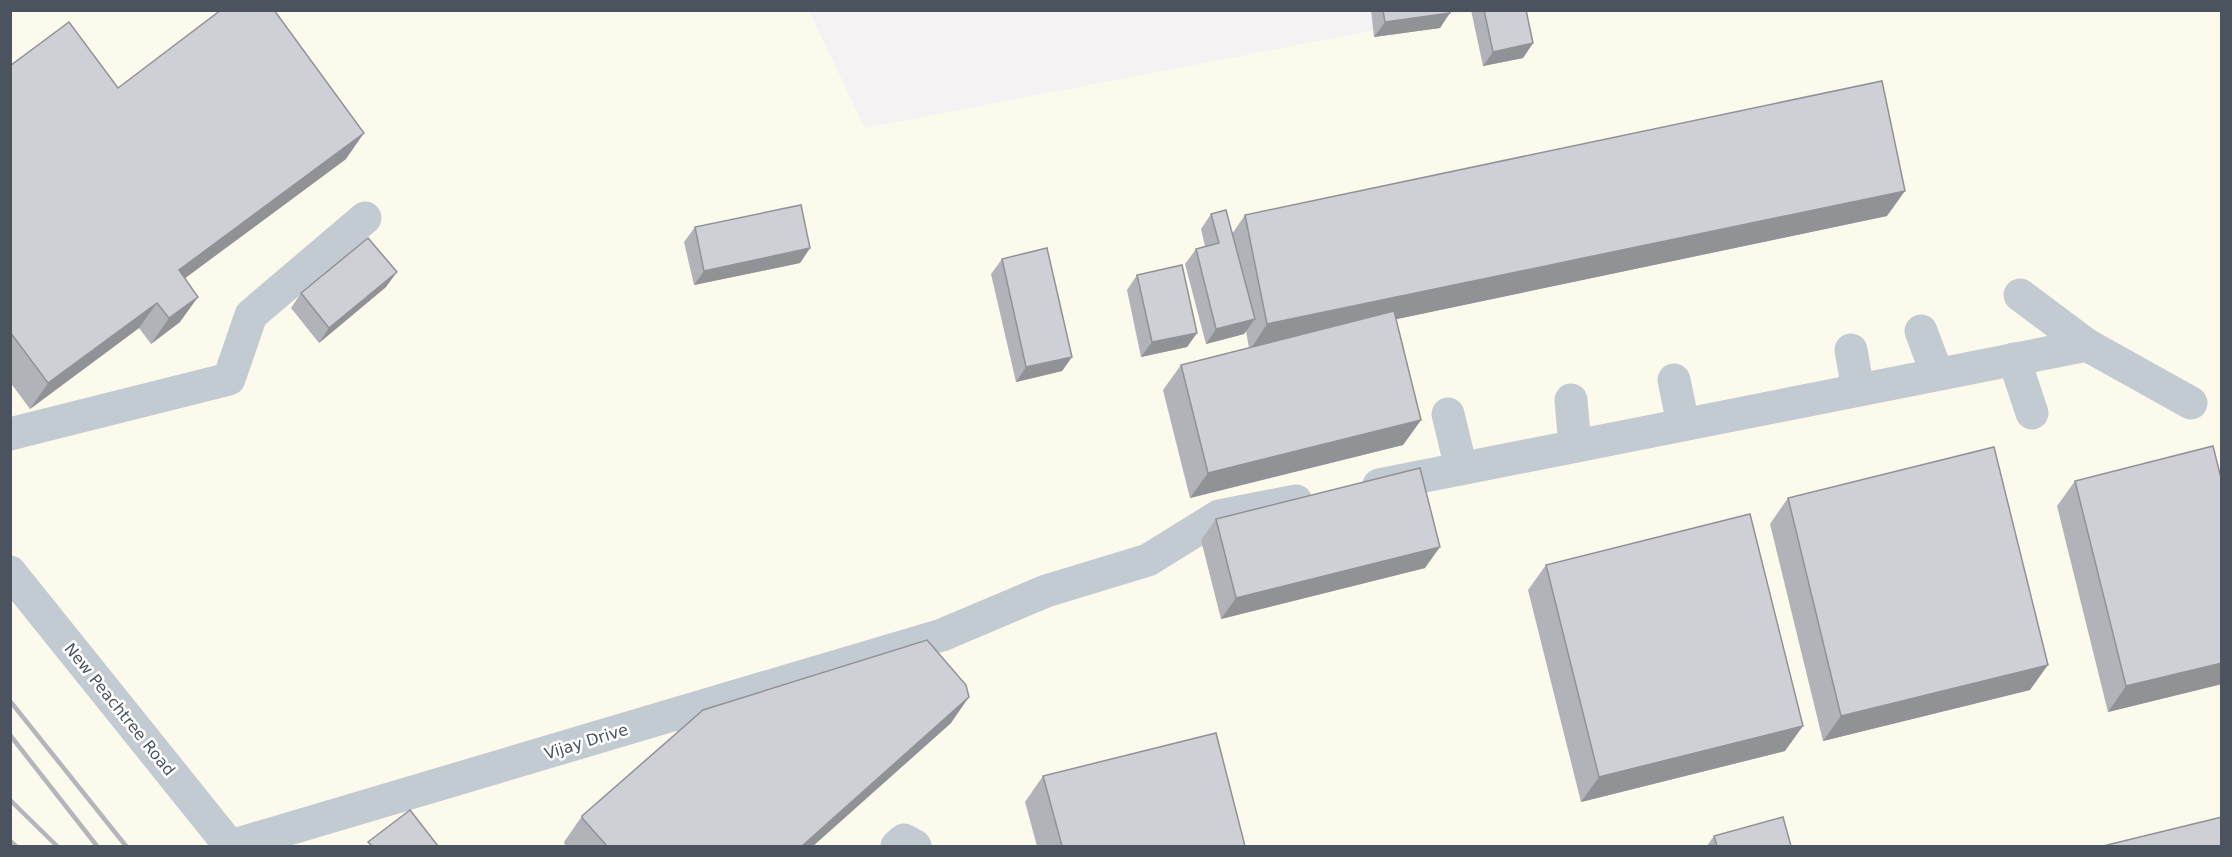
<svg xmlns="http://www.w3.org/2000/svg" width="2232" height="857" font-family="'DejaVu Sans',sans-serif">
	<rect width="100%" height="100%" fill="#f4f2f2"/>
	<path fill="#fcf9ed" d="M 10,11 L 809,11 L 865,128 L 1475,11 L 2221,11 L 2221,846 L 11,846 Z"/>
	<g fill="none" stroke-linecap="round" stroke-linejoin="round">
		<g stroke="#c3cbd2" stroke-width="33">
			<path d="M 2020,295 L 2087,345 L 2191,403"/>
			<path d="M 1921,331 L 1937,374"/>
			<path d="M 1851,350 L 1858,390"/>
			<path d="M 2014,359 L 2032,413"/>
			<path d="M 1674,380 L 1683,424"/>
			<path d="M 1571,400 L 1575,446"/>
			<path d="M 1448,414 L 1461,468"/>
			<path d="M 10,434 L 229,379 L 251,315 L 365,218"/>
			<path d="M 1379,485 L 2087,345"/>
			<path d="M 10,572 L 230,846"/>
			<path d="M 231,846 L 942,635 L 1046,591 L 1148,560 L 1219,516 L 1296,501"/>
			<path d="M 897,846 L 904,840 L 915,846"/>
		</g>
		<g stroke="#b4b6bb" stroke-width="4.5">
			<path d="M 10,701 L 126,846"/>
			<path d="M 10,735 L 97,846"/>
			<path d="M 10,800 L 57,846"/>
			<path d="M 10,841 L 16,846"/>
		</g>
	</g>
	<g fill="#b2b3b8">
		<path d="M 1371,10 L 1450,10 L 1440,28 L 1374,37 Z"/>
		<path d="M 1471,10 L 1526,10 L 1533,43 L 1523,58 L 1483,66 Z"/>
		<path d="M 10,66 L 118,88 L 346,159 L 185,278 L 180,322 L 151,344 L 139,328 L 30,409 L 10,382 Z"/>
		<path d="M 1211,214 L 1232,234 L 1245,215 L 1887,216 L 1396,319 L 1421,420 L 1403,445 L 1190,498 L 1163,390 L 1181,365 L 1249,348 L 1246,331 L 1244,334 L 1206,344 L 1185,264 L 1196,249 L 1205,246 L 1201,229 Z"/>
		<path d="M 695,227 L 810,248 L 800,263 L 694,285 L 684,242 Z"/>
		<path d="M 1002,259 L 1072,357 L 1062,371 L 1016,382 L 991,274 Z"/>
		<path d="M 1137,275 L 1197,333 L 1187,347 L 1141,357 L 1127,290 Z"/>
		<path d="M 386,287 L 319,343 L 291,308 L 301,293 Z"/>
		<path d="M 2075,481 L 2222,482 L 2222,684 L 2108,712 L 2057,506 Z"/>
		<path d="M 1788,498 L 2030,690 L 1823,741 L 1770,524 Z"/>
		<path d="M 1216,519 L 1425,568 L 1221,619 L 1201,540 Z"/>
		<path d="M 1546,565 L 1785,751 L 1581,802 L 1528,590 Z"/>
		<path d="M 951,723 L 813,846 L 566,846 L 565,845 L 564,842 L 582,816 Z"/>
		<path d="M 1043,776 L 1245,846 L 1037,846 L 1025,802 Z"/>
		<path d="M 1714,836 L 1717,846 L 1707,846 Z"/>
	</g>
	<g fill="#919296">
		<path d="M 1450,13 L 1440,28 L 1374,37 L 1385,22 Z"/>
		<path d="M 1533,43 L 1523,58 L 1483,66 L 1493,52 Z"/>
		<path d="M 364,133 L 346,159 L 161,296 L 179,270 Z"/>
		<path d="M 1905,191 L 1887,216 L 1250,350 L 1267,324 Z"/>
		<path d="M 810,248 L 800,263 L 694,285 L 704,271 Z"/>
		<path d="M 397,272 L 386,287 L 319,343 L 329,328 Z"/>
		<path d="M 198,297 L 180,322 L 151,344 L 169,318 Z"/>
		<path d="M 157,303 L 139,328 L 30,409 L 48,383 Z"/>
		<path d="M 1255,319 L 1244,334 L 1206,344 L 1216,329 Z"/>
		<path d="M 1197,333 L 1187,347 L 1141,357 L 1152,342 Z"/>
		<path d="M 1072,357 L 1062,371 L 1016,382 L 1026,367 Z"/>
		<path d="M 1421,420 L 1403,445 L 1190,498 L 1208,473 Z"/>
		<path d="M 1440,547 L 1425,568 L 1221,619 L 1236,598 Z"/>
		<path d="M 2222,663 L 2222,684 L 2108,712 L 2126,686 Z"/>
		<path d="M 2048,665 L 2030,690 L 1823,741 L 1841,716 Z"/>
		<path d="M 969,697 L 951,723 L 813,846 L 802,846 Z"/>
		<path d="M 1803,726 L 1785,751 L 1581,802 L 1599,777 Z"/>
	</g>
	<g fill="#cfd0d6" stroke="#919296" stroke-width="1.5">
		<path d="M 221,10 L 274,10 L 364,133 L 179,270 L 198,297 L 169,318 L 157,303 L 48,383 L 10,332 L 10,66 L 69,22 L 118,88 Z"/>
		<path d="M 1383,10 L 1450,10 L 1450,13 L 1385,22 Z"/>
		<path d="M 1484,10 L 1526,10 L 1533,43 L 1493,52 Z"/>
		<path d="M 1882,81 L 1905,191 L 1267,324 L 1245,215 Z"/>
		<path d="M 801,205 L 810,248 L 704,271 L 695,227 Z"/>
		<path d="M 1226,210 L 1255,319 L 1216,329 L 1196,249 L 1219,243 L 1211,214 Z"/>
		<path d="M 368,238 L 397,272 L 329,328 L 301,293 Z"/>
		<path d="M 1047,248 L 1072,357 L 1026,367 L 1002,259 Z"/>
		<path d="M 1182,265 L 1197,333 L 1152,342 L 1137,275 Z"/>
		<path d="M 1394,311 L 1421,420 L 1208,473 L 1181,365 Z"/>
		<path d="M 2213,446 L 2222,482 L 2222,663 L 2126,686 L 2075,481 Z"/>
		<path d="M 1994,447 L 2048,665 L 1841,716 L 1788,498 Z"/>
		<path d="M 1420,468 L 1440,547 L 1236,598 L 1216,519 Z"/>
		<path d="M 1750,514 L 1803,726 L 1599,777 L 1546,565 Z"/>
		<path d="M 927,640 L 966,685 L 969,697 L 802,846 L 607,846 L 583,819 L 582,816 L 703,710 Z"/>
		<path d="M 1216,733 L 1245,846 L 1062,846 L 1043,776 Z"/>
		<path d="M 410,810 L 438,846 L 372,846 L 368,842 Z"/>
		<path d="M 1783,817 L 1791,846 L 1717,846 L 1714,836 Z"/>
		<path d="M 2222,817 L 2222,846 L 2103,846 Z"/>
	</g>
	<g text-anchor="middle" stroke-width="5" stroke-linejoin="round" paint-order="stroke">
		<g font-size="16" fill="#4a535e" stroke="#fff">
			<text transform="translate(120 709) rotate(51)" y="6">New Peachtree Road</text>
			<text transform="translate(586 741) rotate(-17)" y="6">Vijay Drive</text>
		</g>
	</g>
	<rect width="2232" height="857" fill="none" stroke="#4a535e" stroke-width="24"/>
</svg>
